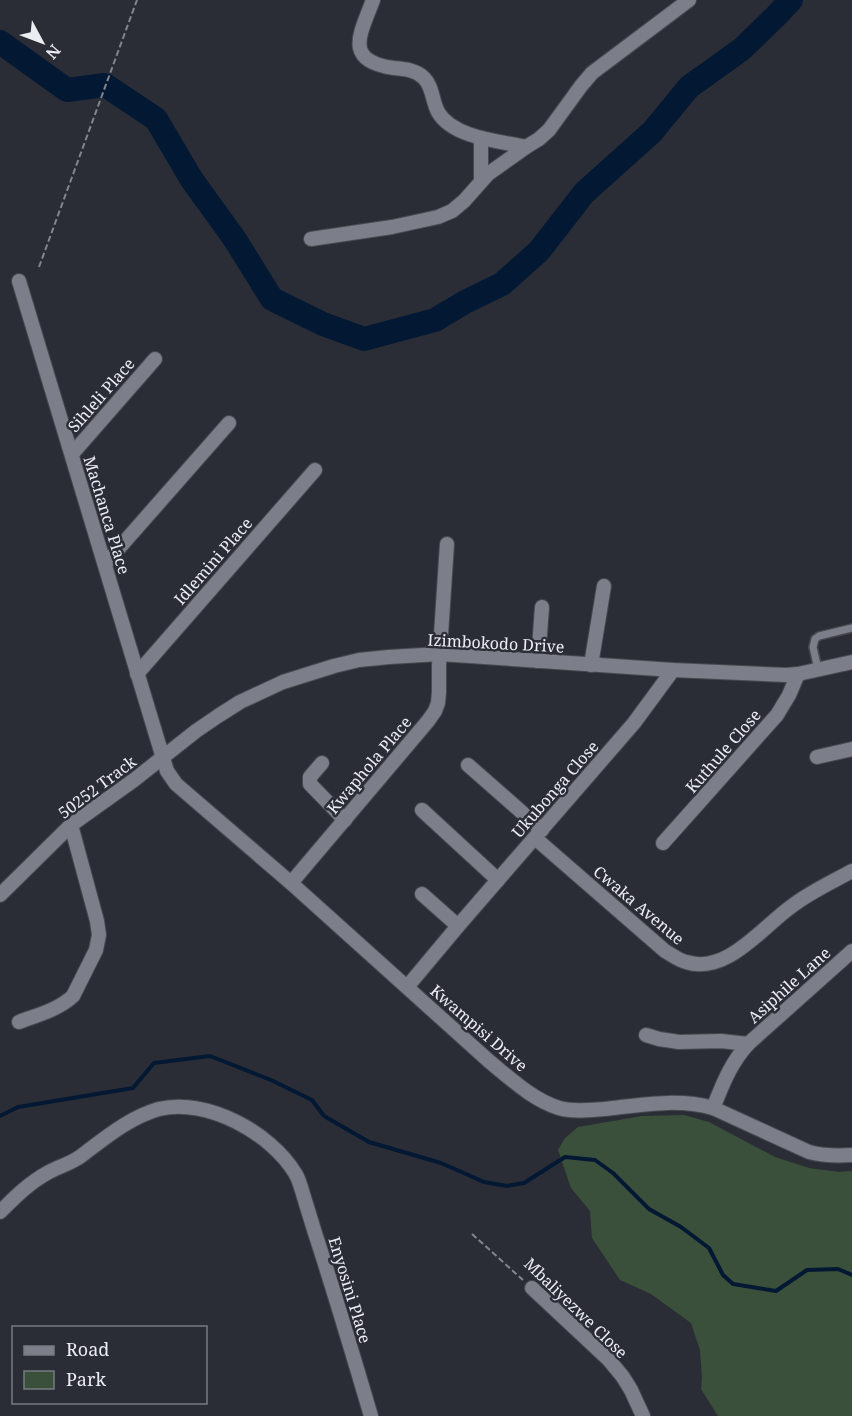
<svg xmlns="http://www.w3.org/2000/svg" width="852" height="1416" font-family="'Noto Serif',serif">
	<rect width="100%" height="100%" fill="#2b2d36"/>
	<path fill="#3b503a" d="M 684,1115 L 709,1122 L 775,1157 L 809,1168 L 839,1172 L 852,1171 L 852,1416 L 718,1416 L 701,1389 L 702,1378 L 700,1350 L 691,1323 L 651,1294 L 620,1280 L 592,1238 L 590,1211 L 571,1188 L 558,1150 L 565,1138 L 578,1127 L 642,1116 Z"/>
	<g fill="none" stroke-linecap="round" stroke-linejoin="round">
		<path stroke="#031833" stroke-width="4" d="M 0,1116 L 18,1107 L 133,1088 L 154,1063 L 210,1056 L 271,1080 L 312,1100 L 324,1116 L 369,1142 L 441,1163 L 484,1182 L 507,1186 L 524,1183 L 565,1157 L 595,1160 L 613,1173 L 649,1209 L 681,1227 L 709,1248 L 723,1275 L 733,1284 L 776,1291 L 807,1270 L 838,1269 L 852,1275"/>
		<path stroke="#031833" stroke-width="24" d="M 0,42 L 67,90 L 105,85 L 156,119 L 192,180 L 234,238 L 272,299 L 323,324 L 364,339 L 435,320 L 465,302 L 502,284 L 539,251 L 584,193 L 652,132 L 689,87 L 742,49 L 776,16 L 791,0"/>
		<defs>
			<path id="lane" d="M 818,669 L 813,647 L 815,639 L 819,636 L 852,628"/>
			<g id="street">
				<path d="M 373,0 C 361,33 342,61 394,68 C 405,69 416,70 424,78 C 433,87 432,101 438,112 C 453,138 500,141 526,147"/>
				<path d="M 481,138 L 481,180"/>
				<path d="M 311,239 L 392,227 L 438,217 L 452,211 L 464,201 L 488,174 L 526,147 L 539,139 L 549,130 L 581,86 L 592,73 L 689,0"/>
				<path d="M 19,281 L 163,758 L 167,771 L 176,784 L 291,883 L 490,1062 C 511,1079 533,1100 559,1108 C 573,1112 589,1110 604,1109 C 641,1105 677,1098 713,1108 L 809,1152 C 824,1156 837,1156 852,1155"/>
				<path d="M 72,454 L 155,359"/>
				<path d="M 105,564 L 229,423"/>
				<path d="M 538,661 L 542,607"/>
				<path d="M 591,665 L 604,586"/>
				<path d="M 137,674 L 315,470"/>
				<path d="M 817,757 L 852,749"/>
				<path d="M 322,763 L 310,777 L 310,784 L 345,820"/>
				<path d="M 468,765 L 542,830"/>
				<path d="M 422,810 L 498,880"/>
				<path d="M 535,838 L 665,951 C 672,955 678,960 686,962 C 727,975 762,927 792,906 C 810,892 832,882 852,871"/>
				<path d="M 663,843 L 777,715 L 789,695 L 798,674"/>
				<path d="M 291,883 L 428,721 L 435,711 L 438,703 L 439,692 L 439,665 L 447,544"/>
				<path d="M 422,894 L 458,926"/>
				<path d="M 0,895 L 71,825 L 134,780 L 196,731 L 218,716 L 240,702 L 283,682 L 334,666 L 359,660 L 389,657 L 440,654 L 673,670 L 786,675 L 798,674 L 852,662"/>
				<path d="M 407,987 L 458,926 L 634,723 L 673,670"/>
				<path d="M 19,1022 C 37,1015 58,1010 73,996 L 96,950 L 99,935 L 97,921 L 71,825"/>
				<path d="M 646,1035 L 659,1039 L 679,1042 L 721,1041 L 748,1044"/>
				<path d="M 713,1108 C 723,1084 730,1064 748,1044 L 852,951"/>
				<path d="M 0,1212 C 15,1197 30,1182 49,1172 C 60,1166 72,1163 81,1156 C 105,1138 130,1117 159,1109 C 206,1097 271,1133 295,1173 C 299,1179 301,1187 303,1194 C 307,1207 311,1220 315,1233 C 335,1294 353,1355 371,1416"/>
				<path d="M 532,1288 L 609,1360 L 623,1377 L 631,1390 L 643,1416"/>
			</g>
		</defs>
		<use href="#lane" stroke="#484a50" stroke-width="10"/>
		<use href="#street" stroke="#484a50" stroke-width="16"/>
		<g stroke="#83858d" stroke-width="2" stroke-dasharray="6 3" stroke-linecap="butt">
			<path d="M 39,267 L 137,0"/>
			<path d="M 472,1234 L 523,1280"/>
		</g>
		<use href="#lane" stroke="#7c7e89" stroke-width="7"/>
		<use href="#street" stroke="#7c7e89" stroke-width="14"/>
	</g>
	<g text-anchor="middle" stroke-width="5" stroke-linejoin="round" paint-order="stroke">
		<g font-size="16" fill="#ebedf3" stroke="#2b2d36">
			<text transform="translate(101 395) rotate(-49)" y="6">Sihleli Place</text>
			<text transform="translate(107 515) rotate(73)" y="6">Machanca Place</text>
			<text transform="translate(213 561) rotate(-49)" y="6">Idlemini Place</text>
			<text transform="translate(496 643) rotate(3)" y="6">Izimbokodo Drive</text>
			<text transform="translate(723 751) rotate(-49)" y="6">Kuthule Close</text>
			<text transform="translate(369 765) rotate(-50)" y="6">Kwaphola Place</text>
			<text transform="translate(97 787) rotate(-37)" y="6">50252 Track</text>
			<text transform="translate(555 789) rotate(-49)" y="6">Ukubonga Close</text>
			<text transform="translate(639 905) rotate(40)" y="6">Cwaka Avenue</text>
			<text transform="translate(789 985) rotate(-42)" y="6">Asiphile Lane</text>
			<text transform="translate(479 1028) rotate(41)" y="6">Kwampisi Drive</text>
			<text transform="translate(350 1290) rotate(73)" y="6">Enyosini Place</text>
			<text transform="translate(576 1308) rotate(44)" y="6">Mbaliyezwe Close</text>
		</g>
	</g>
	<rect x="12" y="1326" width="195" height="78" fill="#2b2d36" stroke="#787a82" stroke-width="1.5"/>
	<rect x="24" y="1346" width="30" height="9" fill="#7c7e89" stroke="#787a82" stroke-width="1.5"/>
	<text x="66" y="1356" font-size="18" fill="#ebedf3">Road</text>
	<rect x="24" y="1371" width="30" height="18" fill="#3b503a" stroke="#787a82" stroke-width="1.5"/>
	<text x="66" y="1386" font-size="18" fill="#ebedf3">Park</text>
	<g transform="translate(42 42) rotate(131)" stroke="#2b2d36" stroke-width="4.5" paint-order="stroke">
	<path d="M0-4.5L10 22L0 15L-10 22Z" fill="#ebedf3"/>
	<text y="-9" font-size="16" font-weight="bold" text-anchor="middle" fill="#ebedf3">N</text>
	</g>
</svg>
